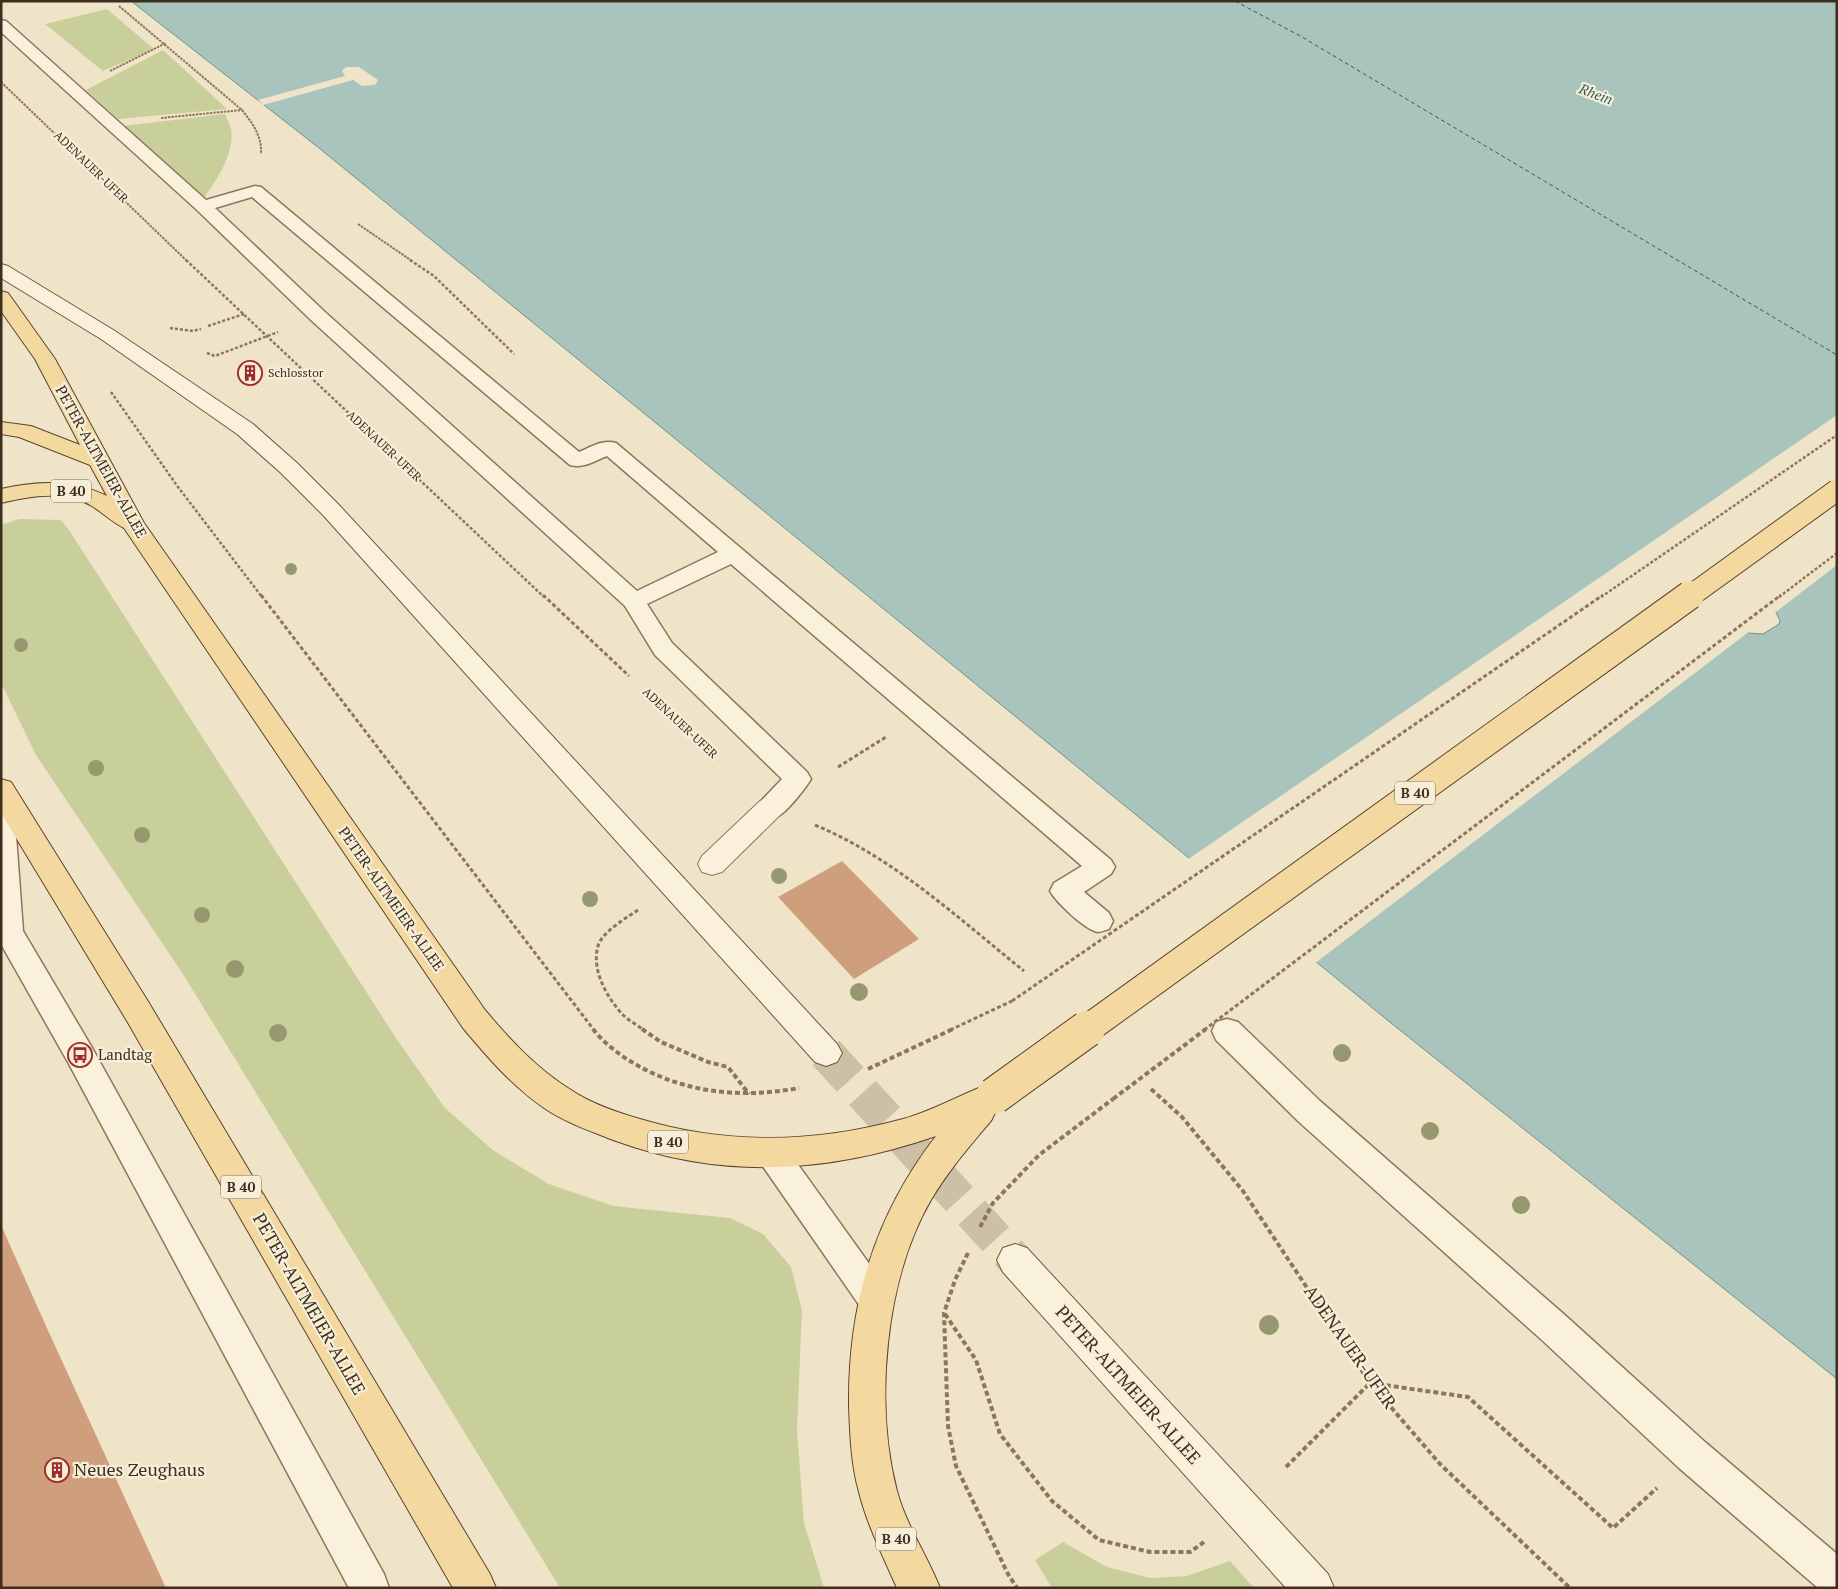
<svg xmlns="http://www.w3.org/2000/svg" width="1838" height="1589" font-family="'PT Serif',serif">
	<rect width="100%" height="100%" fill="#f0e4c8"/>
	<g fill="#c9cf9b">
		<path d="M 107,9 L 154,49 L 103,71 L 45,24 Z"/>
		<path d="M 163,50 L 227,109 L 118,119 L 86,90 Z"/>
		<path d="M 225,114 C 227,119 230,124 231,129 C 235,153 217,179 204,198 L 122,126 Z"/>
		<path d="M 19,519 L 61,520 L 69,530 L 396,1038 L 445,1108 L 494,1151 L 549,1184 L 613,1206 L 730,1218 L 763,1234 L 791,1267 L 802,1311 L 797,1430 L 804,1523 L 824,1588 L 560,1588 L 181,971 L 36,755 L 1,683 L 1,525 Z"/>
		<path d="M 1063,1542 L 1107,1567 L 1150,1578 L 1187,1576 L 1230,1561 L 1254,1588 L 1052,1588 L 1035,1560 Z"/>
	</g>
	<path fill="#a9c4bc" stroke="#6f938a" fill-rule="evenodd" d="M 131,1 L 1837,1 L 1837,1379 L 1391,1023 L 319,148 ZM 1654,550 L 1662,551 L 1776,612 L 1780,621 L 1779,624 L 1763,634 L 1748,633 L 1636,572 L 1632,561 L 1636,556 Z"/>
	<g fill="#f0e4c8">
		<path d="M 346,67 L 359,67 L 378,80 L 375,85 L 362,86 L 353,80 L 263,105 L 258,100 L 345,76 L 342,71 Z"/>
		<path d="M 1837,415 L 1837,565 L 1773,614 L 1661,554 L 1647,554 L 1637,558 L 1634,565 L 1637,570 L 1750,631 L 1314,964 L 1187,860 Z"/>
	</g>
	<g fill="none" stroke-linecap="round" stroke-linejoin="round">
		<path stroke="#2f5d5a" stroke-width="1" stroke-dasharray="4 3" stroke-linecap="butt" d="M 1235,1 L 1302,37 L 1837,355"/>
	</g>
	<g fill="#cf9f7d">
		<path d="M 842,861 L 919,939 L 854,979 L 778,897 Z"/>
		<path d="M 1,1225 L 46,1326 L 166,1588 L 1,1588 Z"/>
	</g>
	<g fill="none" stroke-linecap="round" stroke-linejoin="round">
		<path stroke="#ccc0a6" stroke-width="36" stroke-dasharray="36 18" stroke-linecap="butt" d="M 826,1053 L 1015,1260"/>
		<defs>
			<g id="service">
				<path d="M 1,20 L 6,21 L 206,200 L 255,186 L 261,187 L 579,452 C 591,447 603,439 616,443 L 1111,860 L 1115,867 L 1111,874 L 1084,892 L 1109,913 L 1113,921 L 1109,929 C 1105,930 1101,932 1098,932 C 1085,930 1056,902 1050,891 L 1054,883 L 1082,866 L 731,564 L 647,604 L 672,643 L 807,772 L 811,779 C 805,789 789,809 780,815 C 773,819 767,817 761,815 L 757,808 L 761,801 L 782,779 L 655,655 L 625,606 L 312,321 L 197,210 L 1,32 ZM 252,197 L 570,465 C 583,469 594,461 607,456 L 718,552 L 637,591 L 326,313 L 215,208 Z"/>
				<path d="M 1,798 L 10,801 L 14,808 L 23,931 L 91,1046 L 384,1574 L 389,1588 L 349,1588 L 69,1064 L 1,944 Z"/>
				<path d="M 1227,1019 L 1238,1022 L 1320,1101 L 1567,1317 L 1705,1442 L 1837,1554 L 1837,1588 L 1818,1588 L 1679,1468 L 1543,1341 L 1298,1121 L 1216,1040 L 1212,1031 L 1216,1022 Z"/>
				<path d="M 773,1141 L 784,1145 L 888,1290 L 893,1301 L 888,1312 L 876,1317 L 864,1312 L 762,1165 L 757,1155 L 762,1145 Z"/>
			</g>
			<path id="pedestrian" d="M 770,798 L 780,801 L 784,808 L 780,815 L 722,872 L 712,875 L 702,872 L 698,864 L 702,856 L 760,801 Z"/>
			<g id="secondary">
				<path d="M 1,264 L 8,266 L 115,331 L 253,424 L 297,463 L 339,505 L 837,1044 L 842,1053 L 837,1062 L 826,1066 L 815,1062 L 323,515 L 281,473 L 237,434 L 101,339 L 1,278 Z"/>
				<path d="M 1015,1244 L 1027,1248 L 1328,1574 L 1334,1588 L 1286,1588 L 1003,1272 L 997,1260 L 1003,1248 Z"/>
			</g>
			<g id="primary">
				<path d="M 1,291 L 8,293 L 55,359 L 144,523 L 485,1010 C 510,1040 537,1069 571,1090 C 592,1104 616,1112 640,1119 C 726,1145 816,1143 903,1119 C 935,1110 963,1093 994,1082 L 1005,1086 L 1010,1096 C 1009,1099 1007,1104 1005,1106 C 1002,1109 998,1109 996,1112 C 993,1115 993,1119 990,1122 C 969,1147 948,1171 931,1200 C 885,1279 874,1403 897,1491 C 906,1525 927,1555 940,1588 L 897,1588 L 892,1577 C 880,1550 866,1521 859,1492 C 851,1464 850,1434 849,1405 C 848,1305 874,1216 936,1136 C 829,1173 724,1180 616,1141 C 593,1132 569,1124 547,1110 C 514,1088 488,1058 463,1028 L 124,528 C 112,522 103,513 92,506 C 64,490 31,496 1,503 L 1,489 C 37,481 73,479 107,496 L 90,465 L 19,437 L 1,434 L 1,422 L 31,426 L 80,445 L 35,359 L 1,311 Z"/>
				<path d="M 1,779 L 11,782 L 149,1003 L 490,1574 L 496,1588 L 453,1588 L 127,1021 L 1,813 Z"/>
			</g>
		</defs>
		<use href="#service" stroke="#8d765c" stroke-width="3"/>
		<use href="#pedestrian" stroke="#8d765c" stroke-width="2"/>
		<use href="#secondary" stroke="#6f573f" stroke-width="2"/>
		<use href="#primary" stroke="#5b4430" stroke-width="2"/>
		<g stroke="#8d765c" stroke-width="2" stroke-dasharray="2.5 1" stroke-linecap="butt">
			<path d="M 119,6 L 242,110 C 253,124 262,136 261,154"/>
			<path d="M 110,71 L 166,43"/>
			<path d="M 1,82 L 187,261"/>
			<path d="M 161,118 L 242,110"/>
			<path d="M 358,224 L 412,261"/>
		</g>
		<g stroke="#8d765c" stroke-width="2.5" stroke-dasharray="3 2" stroke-linecap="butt">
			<path d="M 186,260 L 544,597"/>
			<path d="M 410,260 L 434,276 L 514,354"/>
			<path d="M 208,326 L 244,314"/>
			<path d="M 170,328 L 193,331 L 201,329"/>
			<path d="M 207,353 L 215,356 L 278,332"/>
			<path d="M 111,392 L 178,487 L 262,597"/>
		</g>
		<g stroke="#8d765c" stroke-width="3" stroke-dasharray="4 2.5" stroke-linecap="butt">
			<path d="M 261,595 L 594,1030"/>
			<path d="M 543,595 L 629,676"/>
			<path d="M 838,767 L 886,737"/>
			<path d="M 815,825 C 894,858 958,918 1024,971"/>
			<path d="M 638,910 C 626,918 602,932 598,946 C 591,970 607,997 622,1014 C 628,1020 637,1025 644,1030"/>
			<path d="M 950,1030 L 1012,1001"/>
		</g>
		<g stroke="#8d765c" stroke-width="4" stroke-dasharray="5 3" stroke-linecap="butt">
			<path d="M 593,1029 C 602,1041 617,1053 630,1061 C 682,1093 740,1099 799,1088"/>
			<path d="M 642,1029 L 661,1042 L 708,1062 L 728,1067 L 749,1094"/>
			<path d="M 868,1069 L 953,1029"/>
			<path d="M 1151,1089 L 1182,1117 L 1243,1191 L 1370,1383 L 1440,1464 L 1570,1588"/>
			<path d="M 980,1227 L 993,1203 L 1039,1155 L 1113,1099"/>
			<path d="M 968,1253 L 955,1280 L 944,1313 L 948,1426 L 956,1466 L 1008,1574 L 1017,1588"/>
			<path d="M 945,1314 L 976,1360 L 1000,1434 L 1052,1501 L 1099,1540 L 1150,1552 L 1190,1552 L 1204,1542"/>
			<path d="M 1370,1383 L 1468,1397 L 1613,1528 L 1657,1488"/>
			<path d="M 1286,1467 L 1370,1383"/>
		</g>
		<use href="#service" fill="#faf1dc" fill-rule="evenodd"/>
		<use href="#pedestrian" fill="#faf1dc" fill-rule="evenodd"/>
		<use href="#secondary" fill="#faf1dc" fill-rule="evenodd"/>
		<use href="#primary" fill="#f3d9a0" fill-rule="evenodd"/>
		<defs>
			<path id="primary-bridge-far2" d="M 1689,597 L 1837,490"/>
			<path id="primary-bridge-far1" d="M 1086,1030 L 1690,595"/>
			<path id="primary-bridge" d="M 994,1096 L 1087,1029"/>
		</defs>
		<use href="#primary-bridge-far2" stroke="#5b4430" stroke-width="23" stroke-linecap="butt"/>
		<use href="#primary-bridge-far1" stroke="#5b4430" stroke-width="30" stroke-linecap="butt"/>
		<use href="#primary-bridge" stroke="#5b4430" stroke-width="38" stroke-linecap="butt"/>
		<g stroke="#8d765c" stroke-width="2.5" stroke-dasharray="3 2" stroke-linecap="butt">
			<path d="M 1601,597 L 1837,435"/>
			<path d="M 1779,597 L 1837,553"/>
		</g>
		<g stroke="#8d765c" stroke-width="3" stroke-dasharray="4 2.5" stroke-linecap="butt">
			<path d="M 1012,1001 L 1603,595"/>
			<path d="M 1204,1030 L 1781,595"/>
		</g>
		<path stroke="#8d765c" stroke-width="4" stroke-dasharray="5 3" stroke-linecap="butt" d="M 1113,1099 L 1206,1029"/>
		<use href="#primary-bridge-far2" stroke="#f3d9a0" stroke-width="21"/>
		<use href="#primary-bridge-far1" stroke="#f3d9a0" stroke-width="28"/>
		<use href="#primary-bridge" stroke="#f3d9a0" stroke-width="36"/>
	</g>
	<g fill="#96986f">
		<circle cx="291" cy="569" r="6"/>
		<circle cx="21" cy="645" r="7"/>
		<circle cx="96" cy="768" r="8"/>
		<circle cx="142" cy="835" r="8"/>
		<circle cx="779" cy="876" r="8"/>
		<circle cx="590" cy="899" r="8"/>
		<circle cx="202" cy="915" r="8"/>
		<circle cx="235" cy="969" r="9"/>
		<circle cx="859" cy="992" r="9"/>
		<circle cx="278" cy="1033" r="9"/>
		<circle cx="1342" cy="1053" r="9"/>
		<circle cx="1430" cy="1131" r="9"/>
		<circle cx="1521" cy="1205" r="9"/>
		<circle cx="1269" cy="1325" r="10"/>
	</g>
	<defs>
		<symbol id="building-ring" viewBox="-11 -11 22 22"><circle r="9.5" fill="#f7eed8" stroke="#9e2a2b" stroke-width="1.5"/><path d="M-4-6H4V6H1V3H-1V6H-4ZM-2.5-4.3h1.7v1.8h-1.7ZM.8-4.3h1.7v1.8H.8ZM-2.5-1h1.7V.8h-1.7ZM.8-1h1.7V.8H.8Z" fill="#9e2a2b"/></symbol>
		<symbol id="bus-ring" viewBox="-11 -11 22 22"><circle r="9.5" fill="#f7eed8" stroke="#9e2a2b" stroke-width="1.5"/><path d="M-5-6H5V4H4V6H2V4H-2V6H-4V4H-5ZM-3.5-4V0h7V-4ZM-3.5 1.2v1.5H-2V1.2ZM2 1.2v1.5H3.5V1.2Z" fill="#9e2a2b"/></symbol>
	</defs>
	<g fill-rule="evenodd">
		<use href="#building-ring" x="236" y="359" width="28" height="28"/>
		<use href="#bus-ring" x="66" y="1041" width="28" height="28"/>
		<use href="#building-ring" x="43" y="1456" width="28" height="28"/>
	</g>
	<g text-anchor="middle" stroke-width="4.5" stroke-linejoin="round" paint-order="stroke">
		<g font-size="12" fill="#3d2e20" stroke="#f7eed8">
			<text transform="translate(91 167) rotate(44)" y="4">ADENAUER-UFER</text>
			<text transform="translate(384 446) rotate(43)" y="4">ADENAUER-UFER</text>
			<text transform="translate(680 723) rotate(43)" y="4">ADENAUER-UFER</text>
		</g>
		<g font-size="12" fill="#3d2e20" stroke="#f7eed8" text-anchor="start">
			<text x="268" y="377">Schlosstor</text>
		</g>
		<g font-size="14" font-style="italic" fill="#2f5d5a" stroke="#f7eed8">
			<text transform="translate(1596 94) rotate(21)" y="5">Rhein</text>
		</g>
		<g fill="#f7eed8" stroke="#756857" stroke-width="1">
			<rect x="51" y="479.5" width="40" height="23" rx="4"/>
			<rect x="1395" y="781.5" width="40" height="23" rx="4"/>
			<rect x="648" y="1130.5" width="40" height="23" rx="4"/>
			<rect x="221" y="1175.5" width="40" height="23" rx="4"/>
			<rect x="876" y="1527.5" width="40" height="23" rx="4"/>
		</g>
		<g font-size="14" font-weight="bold" fill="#3d2e20">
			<text x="71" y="496">B 40</text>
			<text x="1415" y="798">B 40</text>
			<text x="668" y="1147">B 40</text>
			<text x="241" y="1192">B 40</text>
			<text x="896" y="1544">B 40</text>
		</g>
		<g font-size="15" fill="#3d2e20" stroke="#f7eed8">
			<text transform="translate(101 462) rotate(61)" y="5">PETER-ALTMEIER-ALLEE</text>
			<text transform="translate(391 899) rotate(55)" y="5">PETER-ALTMEIER-ALLEE</text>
		</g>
		<g font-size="15" fill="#3d2e20" stroke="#f7eed8" text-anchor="start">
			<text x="98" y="1060">Landtag</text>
		</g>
		<g font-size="18" fill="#3d2e20" stroke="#f7eed8">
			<text transform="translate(309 1304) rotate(60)" y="6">PETER-ALTMEIER-ALLEE</text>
			<text transform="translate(1350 1347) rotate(55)" y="6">ADENAUER-UFER</text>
			<text transform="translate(1128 1385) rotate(48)" y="6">PETER-ALTMEIER-ALLEE</text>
		</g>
		<g font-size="18" fill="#3d2e20" stroke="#f7eed8" text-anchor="start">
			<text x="74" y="1476">Neues Zeughaus</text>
		</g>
	</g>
	<rect width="1838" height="1589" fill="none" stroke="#3d2e20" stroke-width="5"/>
</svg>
